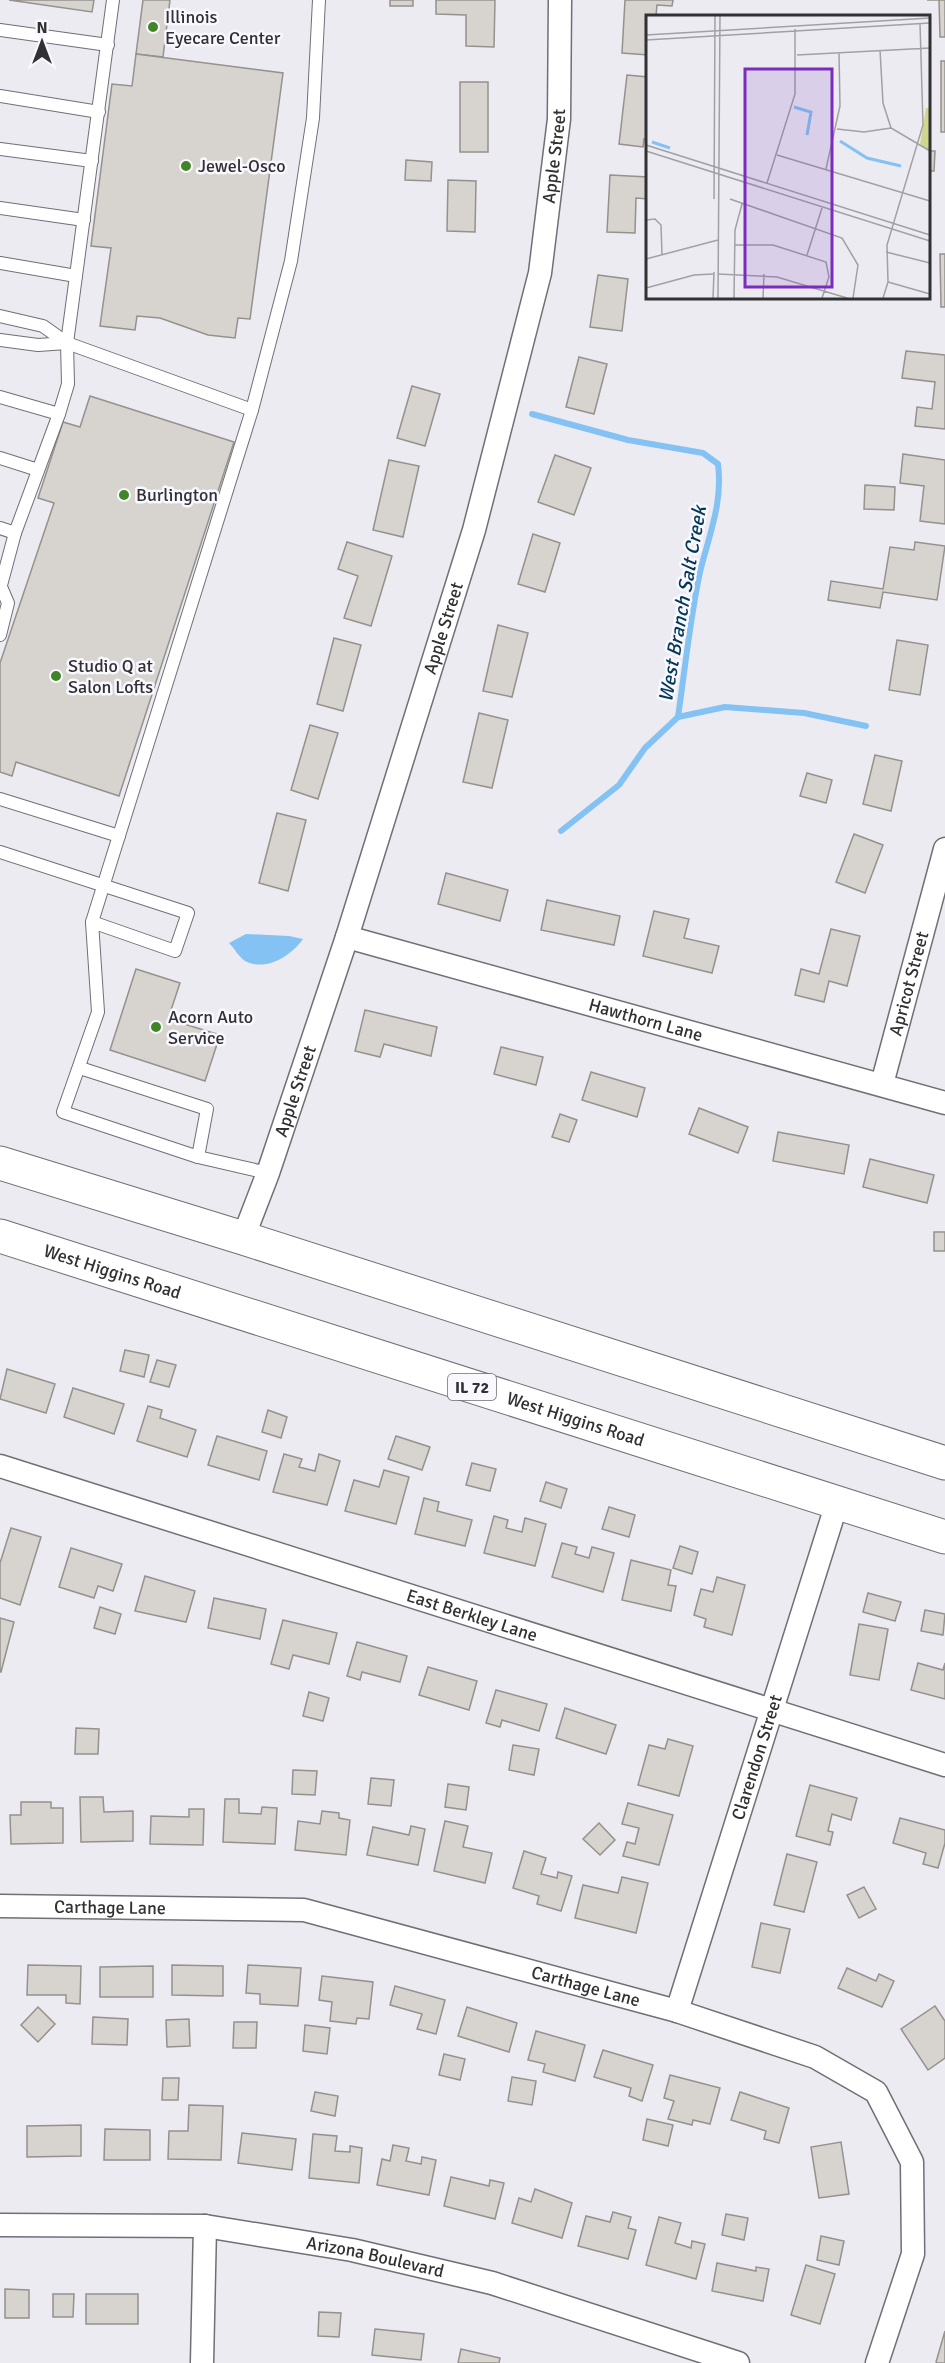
<svg xmlns="http://www.w3.org/2000/svg" width="945" height="2363" font-family="Signika,sans-serif">
	<rect width="100%" height="100%" fill="#ecebf1"/>
	<path fill="#83c2f3" d="M 246,934 L 289,936 L 303,939 C 291,956 266,972 245,961 C 239,957 234,948 229,943 Z"/>
	<g fill="none" stroke-linecap="round" stroke-linejoin="round">
		<g stroke="#83c2f3" stroke-width="6">
			<path d="M 532,414 L 628,440 L 703,453 L 718,464 C 723,503 709,535 700,572 C 690,619 685,669 678,717"/>
			<path d="M 678,717 L 725,707 L 804,713 L 866,726"/>
			<path d="M 561,831 L 619,785 L 645,748 L 678,717"/>
		</g>
	</g>
	<g fill="#d7d3ce" stroke="#95918c" stroke-width="1.5">
		<path d="M 9,0 L 94,0 L 92,12 Z"/>
		<path d="M 143,0 L 170,0 L 163,57 L 136,54 Z"/>
		<rect x="390" y="0" width="23" height="6"/>
		<path d="M 436,0 L 495,0 L 494,47 L 466,46 L 466,15 L 436,14 Z"/>
		<path d="M 625,0 L 673,0 L 672,6 L 657,5 L 656,16 L 648,16 L 648,55 L 622,53 Z"/>
		<path d="M 939,0 L 927,0 L 945,0 L 945,37 L 940,37 Z"/>
		<path d="M 136,54 L 283,73 L 250,319 L 238,318 L 235,338 L 208,335 L 160,318 L 137,316 L 135,330 L 100,326 L 111,248 L 91,246 L 112,84 L 132,86 Z"/>
		<rect x="941" y="61" width="4" height="71"/>
		<path d="M 627,75 L 648,77 L 648,140 L 644,139 L 643,147 L 619,144 Z"/>
		<rect x="460" y="82" width="28" height="70"/>
		<path d="M 928,151 L 935,151 L 934,171 L 928,171 Z"/>
		<path d="M 406,160 L 432,162 L 431,181 L 405,180 Z"/>
		<path d="M 610,175 L 648,177 L 648,199 L 636,198 L 635,233 L 607,232 Z"/>
		<path d="M 448,180 L 476,181 L 475,232 L 447,231 Z"/>
		<path d="M 940,254 L 945,254 L 945,307 L 941,307 Z"/>
		<path d="M 598,275 L 628,279 L 622,331 L 590,327 Z"/>
		<path d="M 906,351 L 945,355 L 945,429 L 915,426 L 917,407 L 932,409 L 935,382 L 902,378 Z"/>
		<path d="M 579,357 L 607,364 L 594,414 L 566,407 Z"/>
		<path d="M 412,386 L 440,394 L 425,446 L 397,438 Z"/>
		<path d="M 90,396 L 234,442 L 119,796 L 16,762 L 12,776 L 0,772 L 0,663 L 54,503 L 38,498 L 63,422 L 80,427 Z"/>
		<path d="M 903,454 L 945,460 L 945,524 L 920,521 L 924,486 L 900,483 Z"/>
		<path d="M 555,455 L 591,468 L 574,515 L 538,502 Z"/>
		<path d="M 389,460 L 419,466 L 403,537 L 373,530 Z"/>
		<path d="M 865,485 L 895,487 L 894,510 L 864,509 Z"/>
		<path d="M 533,534 L 560,543 L 545,592 L 518,584 Z"/>
		<path d="M 347,542 L 392,556 L 371,626 L 344,618 L 358,576 L 338,569 Z"/>
		<path d="M 915,542 L 945,546 L 937,600 L 883,592 L 880,608 L 828,600 L 831,581 L 883,589 L 890,547 L 914,550 Z"/>
		<path d="M 498,625 L 528,633 L 512,697 L 483,691 Z"/>
		<path d="M 334,638 L 361,645 L 343,711 L 317,704 Z"/>
		<path d="M 897,640 L 928,645 L 920,695 L 889,690 Z"/>
		<path d="M 479,713 L 508,720 L 492,788 L 463,782 Z"/>
		<path d="M 310,725 L 338,733 L 318,799 L 291,790 Z"/>
		<path d="M 875,755 L 902,761 L 891,811 L 863,804 Z"/>
		<path d="M 807,773 L 832,780 L 826,803 L 800,796 Z"/>
		<path d="M 277,813 L 306,820 L 288,891 L 259,883 Z"/>
		<path d="M 854,834 L 883,845 L 865,893 L 836,882 Z"/>
		<path d="M 446,873 L 508,890 L 500,921 L 438,904 Z"/>
		<path d="M 547,900 L 620,916 L 614,945 L 541,930 Z"/>
		<path d="M 654,911 L 689,919 L 684,938 L 719,946 L 712,973 L 643,956 Z"/>
		<path d="M 831,929 L 860,936 L 847,986 L 829,981 L 824,1002 L 795,995 L 801,969 L 819,974 Z"/>
		<path d="M 136,969 L 180,983 L 168,1019 L 220,1035 L 205,1081 L 110,1050 Z"/>
		<path d="M 365,1010 L 437,1027 L 431,1056 L 384,1044 L 380,1057 L 355,1051 Z"/>
		<path d="M 501,1047 L 543,1057 L 536,1085 L 494,1074 Z"/>
		<path d="M 591,1072 L 645,1088 L 637,1117 L 582,1100 Z"/>
		<path d="M 699,1108 L 748,1127 L 738,1153 L 689,1134 Z"/>
		<path d="M 560,1114 L 577,1120 L 569,1142 L 552,1137 Z"/>
		<path d="M 778,1132 L 849,1145 L 844,1174 L 773,1161 Z"/>
		<path d="M 870,1159 L 934,1175 L 927,1203 L 863,1187 Z"/>
		<rect x="934" y="1232" width="11" height="19"/>
		<path d="M 125,1350 L 149,1355 L 144,1377 L 120,1371 Z"/>
		<path d="M 157,1360 L 176,1365 L 169,1387 L 150,1382 Z"/>
		<path d="M 7,1369 L 55,1384 L 46,1413 L 0,1399 Z"/>
		<path d="M 73,1388 L 124,1404 L 114,1434 L 64,1417 Z"/>
		<path d="M 148,1406 L 162,1410 L 160,1418 L 196,1430 L 187,1457 L 137,1441 Z"/>
		<path d="M 268,1410 L 287,1417 L 281,1438 L 262,1432 Z"/>
		<path d="M 217,1436 L 267,1451 L 259,1480 L 208,1465 Z"/>
		<path d="M 396,1436 L 430,1447 L 422,1470 L 388,1459 Z"/>
		<path d="M 284,1454 L 302,1459 L 299,1467 L 315,1471 L 319,1454 L 340,1461 L 327,1505 L 273,1492 Z"/>
		<path d="M 472,1463 L 496,1469 L 490,1491 L 466,1485 Z"/>
		<path d="M 384,1470 L 409,1477 L 396,1524 L 345,1511 L 354,1480 L 379,1487 Z"/>
		<path d="M 546,1482 L 567,1489 L 561,1508 L 540,1501 Z"/>
		<path d="M 424,1498 L 439,1502 L 437,1511 L 472,1520 L 465,1546 L 415,1534 Z"/>
		<path d="M 609,1507 L 635,1515 L 629,1537 L 602,1529 Z"/>
		<path d="M 494,1516 L 508,1520 L 506,1528 L 522,1532 L 525,1518 L 546,1524 L 535,1566 L 484,1553 Z"/>
		<path d="M 11,1528 L 41,1537 L 20,1605 L 0,1598 L 0,1563 Z"/>
		<path d="M 562,1543 L 577,1547 L 575,1554 L 589,1558 L 592,1547 L 614,1553 L 603,1592 L 552,1577 Z"/>
		<path d="M 680,1546 L 698,1552 L 692,1574 L 673,1568 Z"/>
		<path d="M 71,1548 L 122,1564 L 113,1591 L 98,1586 L 94,1598 L 59,1587 Z"/>
		<path d="M 631,1560 L 671,1570 L 668,1585 L 676,1586 L 671,1611 L 622,1600 Z"/>
		<path d="M 145,1576 L 195,1591 L 186,1622 L 135,1611 Z"/>
		<path d="M 717,1577 L 745,1585 L 732,1635 L 704,1627 L 706,1619 L 694,1615 L 701,1589 L 713,1592 Z"/>
		<path d="M 868,1593 L 901,1602 L 895,1621 L 863,1612 Z"/>
		<path d="M 214,1598 L 266,1609 L 260,1639 L 208,1628 Z"/>
		<path d="M 100,1607 L 121,1614 L 115,1634 L 94,1628 Z"/>
		<path d="M 925,1610 L 945,1614 L 943,1635 L 921,1631 Z"/>
		<path d="M 0,1618 L 14,1622 L 1,1672 L 0,1672 Z"/>
		<path d="M 283,1620 L 337,1633 L 329,1664 L 293,1655 L 289,1669 L 271,1664 Z"/>
		<path d="M 859,1624 L 888,1629 L 879,1680 L 850,1675 Z"/>
		<path d="M 357,1642 L 407,1656 L 400,1682 L 362,1672 L 360,1680 L 347,1676 Z"/>
		<path d="M 918,1663 L 943,1670 L 945,1663 L 945,1699 L 911,1690 Z"/>
		<path d="M 428,1667 L 477,1681 L 469,1710 L 419,1695 Z"/>
		<path d="M 496,1690 L 547,1704 L 539,1731 L 502,1720 L 500,1727 L 486,1723 Z"/>
		<path d="M 309,1692 L 329,1698 L 323,1721 L 303,1716 Z"/>
		<path d="M 565,1708 L 616,1725 L 606,1754 L 556,1738 Z"/>
		<path d="M 76,1728 L 99,1729 L 98,1754 L 75,1754 Z"/>
		<path d="M 668,1739 L 693,1746 L 679,1796 L 638,1785 L 649,1745 L 665,1749 Z"/>
		<path d="M 513,1745 L 539,1749 L 534,1775 L 509,1770 Z"/>
		<path d="M 293,1770 L 317,1771 L 315,1795 L 292,1794 Z"/>
		<path d="M 371,1778 L 394,1780 L 391,1806 L 368,1804 Z"/>
		<path d="M 448,1784 L 469,1787 L 466,1810 L 445,1807 Z"/>
		<path d="M 810,1785 L 857,1798 L 851,1820 L 832,1814 L 828,1831 L 833,1832 L 830,1845 L 796,1836 Z"/>
		<path d="M 80,1797 L 103,1797 L 104,1812 L 133,1811 L 133,1841 L 81,1842 Z"/>
		<path d="M 225,1799 L 239,1799 L 239,1813 L 261,1814 L 262,1807 L 277,1808 L 275,1844 L 223,1842 Z"/>
		<path d="M 21,1802 L 51,1802 L 51,1808 L 63,1808 L 63,1843 L 11,1844 L 10,1815 L 21,1815 Z"/>
		<path d="M 628,1803 L 673,1815 L 659,1865 L 623,1856 L 627,1842 L 635,1844 L 639,1828 L 622,1824 Z"/>
		<path d="M 189,1809 L 204,1809 L 203,1845 L 150,1844 L 151,1816 L 189,1817 Z"/>
		<path d="M 322,1811 L 339,1813 L 339,1818 L 350,1820 L 346,1855 L 295,1850 L 298,1821 L 320,1824 Z"/>
		<path d="M 900,1818 L 945,1830 L 945,1843 L 938,1868 L 923,1864 L 926,1853 L 893,1843 Z"/>
		<path d="M 445,1821 L 468,1826 L 463,1847 L 492,1853 L 485,1883 L 434,1871 Z"/>
		<path d="M 599,1823 L 615,1840 L 600,1855 L 583,1839 Z"/>
		<path d="M 411,1826 L 425,1829 L 418,1865 L 367,1855 L 373,1827 L 409,1835 Z"/>
		<path d="M 524,1851 L 546,1858 L 541,1874 L 557,1878 L 558,1872 L 572,1876 L 561,1911 L 537,1904 L 539,1896 L 513,1888 Z"/>
		<path d="M 787,1854 L 817,1862 L 804,1912 L 774,1905 Z"/>
		<path d="M 622,1877 L 648,1883 L 636,1933 L 575,1918 L 583,1885 L 618,1893 Z"/>
		<path d="M 864,1887 L 876,1909 L 859,1918 L 847,1895 Z"/>
		<path d="M 761,1923 L 790,1929 L 780,1973 L 752,1967 Z"/>
		<path d="M 28,1965 L 81,1966 L 80,2004 L 66,2003 L 66,1995 L 27,1995 Z"/>
		<path d="M 172,1965 L 223,1966 L 223,1996 L 172,1995 Z"/>
		<path d="M 248,1965 L 301,1968 L 298,2006 L 260,2004 L 260,1994 L 246,1993 Z"/>
		<path d="M 153,1966 L 153,1997 L 100,1997 L 100,1967 Z"/>
		<path d="M 847,1968 L 876,1981 L 879,1974 L 894,1981 L 882,2007 L 838,1988 Z"/>
		<path d="M 322,1976 L 373,1982 L 369,2019 L 357,2018 L 356,2024 L 330,2021 L 332,2002 L 319,2000 Z"/>
		<path d="M 395,1986 L 445,2000 L 436,2034 L 417,2029 L 422,2014 L 390,2005 Z"/>
		<path d="M 935,2006 L 945,2021 L 945,2058 L 928,2070 L 901,2029 Z"/>
		<path d="M 38,2007 L 55,2024 L 38,2042 L 21,2025 Z"/>
		<path d="M 467,2007 L 517,2023 L 509,2052 L 458,2036 Z"/>
		<path d="M 93,2017 L 128,2019 L 127,2045 L 92,2044 Z"/>
		<path d="M 189,2019 L 190,2046 L 167,2047 L 166,2020 Z"/>
		<path d="M 234,2022 L 257,2022 L 256,2048 L 233,2048 Z"/>
		<path d="M 305,2025 L 330,2028 L 327,2054 L 303,2051 Z"/>
		<path d="M 536,2031 L 585,2045 L 575,2081 L 543,2072 L 545,2064 L 528,2060 Z"/>
		<path d="M 603,2050 L 653,2065 L 642,2101 L 629,2096 L 631,2088 L 594,2077 Z"/>
		<path d="M 444,2054 L 465,2059 L 460,2080 L 439,2075 Z"/>
		<path d="M 670,2075 L 720,2088 L 710,2124 L 693,2120 L 692,2125 L 668,2119 L 674,2101 L 664,2098 Z"/>
		<path d="M 512,2077 L 536,2081 L 532,2105 L 508,2101 Z"/>
		<path d="M 163,2078 L 179,2078 L 178,2100 L 162,2100 Z"/>
		<path d="M 315,2092 L 338,2096 L 335,2116 L 311,2111 Z"/>
		<path d="M 740,2092 L 789,2108 L 779,2143 L 764,2139 L 766,2131 L 731,2120 Z"/>
		<path d="M 189,2105 L 223,2106 L 221,2160 L 168,2159 L 169,2131 L 188,2131 Z"/>
		<path d="M 647,2119 L 673,2125 L 668,2146 L 643,2140 Z"/>
		<path d="M 81,2125 L 81,2156 L 27,2157 L 27,2126 Z"/>
		<path d="M 105,2129 L 150,2130 L 150,2160 L 104,2160 Z"/>
		<path d="M 242,2133 L 296,2139 L 292,2170 L 238,2163 Z"/>
		<path d="M 313,2134 L 337,2136 L 335,2151 L 350,2152 L 350,2146 L 362,2148 L 359,2183 L 309,2178 Z"/>
		<path d="M 841,2142 L 849,2194 L 819,2198 L 811,2147 Z"/>
		<path d="M 393,2145 L 409,2148 L 406,2161 L 421,2164 L 422,2157 L 436,2160 L 429,2195 L 377,2185 L 382,2159 L 390,2161 Z"/>
		<path d="M 451,2177 L 489,2186 L 490,2180 L 504,2183 L 495,2219 L 444,2206 Z"/>
		<path d="M 535,2189 L 572,2203 L 562,2238 L 512,2223 L 519,2198 L 531,2202 Z"/>
		<path d="M 613,2212 L 631,2217 L 628,2228 L 636,2230 L 628,2259 L 578,2246 L 586,2216 L 610,2222 Z"/>
		<path d="M 726,2214 L 748,2218 L 744,2240 L 722,2235 Z"/>
		<path d="M 659,2217 L 681,2223 L 675,2243 L 691,2248 L 692,2241 L 705,2244 L 696,2279 L 646,2265 Z"/>
		<path d="M 821,2236 L 844,2241 L 839,2265 L 817,2260 Z"/>
		<path d="M 717,2263 L 756,2271 L 756,2267 L 769,2269 L 763,2301 L 712,2291 Z"/>
		<path d="M 806,2265 L 835,2274 L 820,2324 L 791,2315 Z"/>
		<path d="M 5,2289 L 29,2290 L 29,2318 L 5,2318 Z"/>
		<path d="M 53,2294 L 74,2294 L 73,2317 L 53,2317 Z"/>
		<rect x="86" y="2294" width="52" height="30"/>
		<path d="M 319,2312 L 341,2313 L 339,2337 L 318,2336 Z"/>
		<path d="M 375,2329 L 424,2334 L 421,2360 L 372,2355 Z"/>
		<path d="M 945,2331 L 945,2363 L 937,2363 L 936,2362 Z"/>
		<path d="M 461,2349 L 500,2358 L 499,2363 L 458,2363 Z"/>
	</g>
	<g fill="none" stroke-linecap="round" stroke-linejoin="round">
		<defs>
			<g id="lane">
				<path d="M 0,30 L 108,45"/>
				<path d="M 0,96 L 99,112"/>
				<path d="M 0,149 L 92,161"/>
				<path d="M 0,208 L 84,220"/>
				<path d="M 0,263 L 76,276"/>
				<path d="M 0,316 L 43,326 L 67,343 L 252,410"/>
				<path d="M 0,340 L 38,345 L 67,343"/>
				<path d="M 0,397 L 59,414 L 68,384 L 67,343 L 113,0"/>
				<path d="M 0,458 L 38,470"/>
				<path d="M 0,528 L 15,533 L 59,414"/>
				<path d="M 0,589 L 15,533"/>
				<path d="M 0,635 L 8,603 L 2,589"/>
				<path d="M 0,799 L 119,836"/>
				<path d="M 0,852 L 188,913 L 175,951 L 92,922"/>
				<path d="M 80,1068 L 207,1109 L 198,1157"/>
				<path d="M 268,1173 L 198,1157 L 63,1112 L 98,1012 L 92,922 L 252,410 L 291,261 L 313,118 L 319,0"/>
			</g>
			<g id="street">
				<path id="s1" d="M 347,937 L 945,1103"/>
				<path id="s2" d="M 882,1084 L 945,849"/>
				<path id="s3" d="M 243,1238 L 268,1173 L 347,937 L 474,530 L 540,273 L 559,119 L 560,0"/>
				<path id="s4" d="M 0,1466 L 945,1765"/>
				<path id="s5" d="M 0,1906 L 304,1910 L 677,2011 L 815,2057 L 876,2092 L 912,2162 L 913,2254 L 877,2363"/>
				<path id="s6" d="M 677,2011 L 837,1503"/>
				<path id="s7" d="M 0,2225 L 205,2226 L 352,2250 L 492,2283 L 738,2363"/>
				<path d="M 202,2363 L 205,2226"/>
			</g>
			<g id="primary">
				<path d="M 0,1163 L 243,1238 L 945,1463"/>
				<path id="s8" d="M 0,1236 L 945,1537"/>
			</g>
		</defs>
		<use href="#lane" stroke="#706f75" stroke-width="14"/>
		<use href="#street" stroke="#706f75" stroke-width="25"/>
		<use href="#primary" stroke="#706f75" stroke-width="35"/>
		<use href="#lane" stroke="#fff" stroke-width="12"/>
		<use href="#street" stroke="#fff" stroke-width="22"/>
		<use href="#primary" stroke="#fff" stroke-width="33"/>
	</g>
	<g fill="#418529" stroke="#f9f8fe" stroke-width="2">
		<circle cx="153" cy="27" r="6"/>
		<circle cx="186" cy="166" r="6"/>
		<circle cx="124" cy="495" r="6"/>
		<circle cx="56" cy="676" r="6"/>
		<circle cx="156" cy="1027" r="6"/>
	</g>
	<g text-anchor="middle" stroke-width="5" stroke-linejoin="round" paint-order="stroke">
		<rect fill="#f9f8fe" stroke="#6d6c70" stroke-width="1.5" x="448" y="1374" width="48" height="26" rx="4.5"/>
		<g font-size="16" font-weight="bold" fill="#313033">
			<text x="472" y="1393">IL 72</text>
		</g>
		<g font-size="18" fill="#313033" stroke="#f9f8fe" text-anchor="start">
			<text x="165" y="23">Illinois<tspan x="165" dy="21">Eyecare Center</tspan></text>
			<text x="198" y="172">Jewel-Osco</text>
			<text x="136" y="501">Burlington</text>
			<text x="68" y="672">Studio Q at<tspan x="68" dy="21">Salon Lofts</tspan></text>
			<text x="168" y="1023">Acorn Auto<tspan x="168" dy="21">Service</tspan></text>
		</g>
		<g font-size="18" fill="#313033" stroke="#f9f8fe">
			<text dy="6" stroke="none"><textPath href="#s3" startOffset="1128">Apple Street</textPath></text>
			<text dy="6" stroke="none"><textPath href="#s3" startOffset="642">Apple Street</textPath></text>
			<text dy="6" stroke="none"><textPath href="#s2" startOffset="104">Apricot Street</textPath></text>
			<text dy="6" stroke="none"><textPath href="#s1" startOffset="310">Hawthorn Lane</textPath></text>
			<text dy="6" stroke="none"><textPath href="#s3" startOffset="156">Apple Street</textPath></text>
			<text dy="6" stroke="none"><textPath href="#s8" startOffset="118">West Higgins Road</textPath></text>
			<text dy="6" stroke="none"><textPath href="#s8" startOffset="604">West Higgins Road</textPath></text>
			<text dy="6" stroke="none"><textPath href="#s4" startOffset="495">East Berkley Lane</textPath></text>
			<text dy="6" stroke="none"><textPath href="#s6" startOffset="266">Clarendon Street</textPath></text>
			<text dy="6" stroke="none"><textPath href="#s5" startOffset="110">Carthage Lane</textPath></text>
			<text dy="6" stroke="none"><textPath href="#s5" startOffset="596">Carthage Lane</textPath></text>
			<text dy="6" stroke="none"><textPath href="#s7" startOffset="378">Arizona Boulevard</textPath></text>
		</g>
		<g font-size="20" font-style="italic" fill="#033756" stroke="#f9f8fe">
			<text transform="translate(682 604) rotate(-80)" y="7">West Branch Salt Creek</text>
		</g>
	</g>
	<g transform="translate(646 15)">
		<rect width="284" height="284" fill="#ecebf1"/>
		<path d="M 280,93 L 283,93 L 283,136 L 274,129 Z" fill="#cfd68e"/>
		<path fill="none" stroke="#83c2f3" stroke-width="3" d="M 148,92 L 165,97 L 161,120M 194,126 L 221,143 L 255,151M 6,127 L 24,133"/>
		<path fill="none" stroke="#a1a0a5" stroke-width="1.5" d="M 0,20 L 284,3M 0,25 L 284,8M 234,35 L 237,88 L 245,113 L 284,136M 151,40 L 284,33M 191,114 L 218,117 L 245,113M 0,130 L 284,220M 0,136 L 284,226M 131,140 L 284,186M 180,154 L 194,91 L 193,37M 121,168 L 149,79 L 149,14M 68,184 L 69,0M 84,184 L 196,223 L 212,250 L 207,283M 0,205 L 9,204 L 15,210 L 16,240M 89,230 L 127,230 L 180,247 L 183,262 L 176,283M 240,237 L 284,248M 161,240 L 176,193M 0,244 L 72,225M 72,259 L 131,262 L 201,283M 242,267 L 284,279M 0,273 L 48,260 L 67,259M 67,283 L 68,257M 72,283 L 74,0M 88,283 L 89,215 L 96,189M 117,283 L 118,259M 237,283 L 242,267 L 241,230 L 277,110 L 274,8"/>
		<path fill="#7b2cbf" fill-opacity="0.15" stroke="#7b2cbf" stroke-width="3" d="M 99,54 L 186,54 L 186,272 L 99,272 Z"/>
		<rect width="284" height="284" fill="none" stroke="#313033" stroke-width="3"/>
	</g>
	<g transform="translate(42 42)" stroke="#f9f8fe" stroke-width="4.5" paint-order="stroke">
	<path d="M0-4.5L10 22L0 15L-10 22Z" fill="#313033"/>
	<text y="-9" font-size="16" font-weight="bold" text-anchor="middle" fill="#313033">N</text>
	</g>
</svg>
